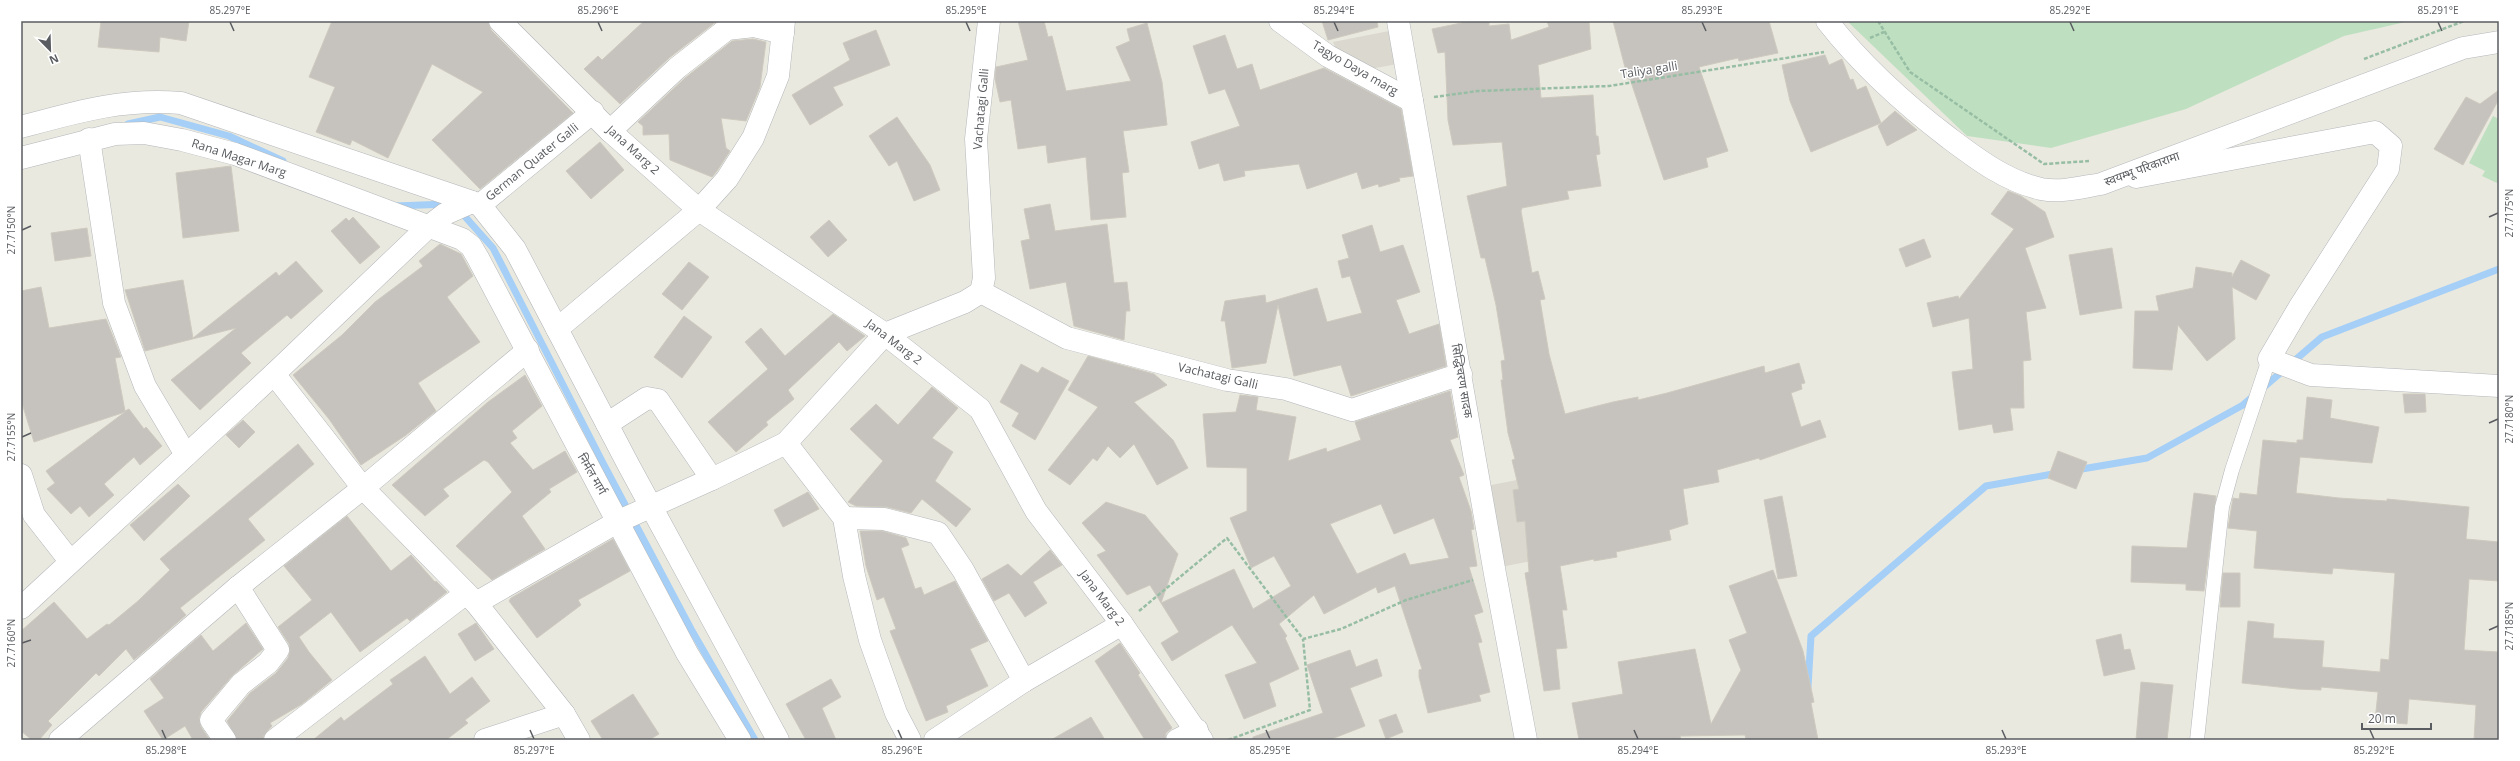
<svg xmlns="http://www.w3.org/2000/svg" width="2520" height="761" font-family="'Open Sans','Noto Sans Devanagari',sans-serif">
	<rect width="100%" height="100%" fill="#eae9e0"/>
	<g fill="#dad8cf">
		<path d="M 1389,31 L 1398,64 L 1364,70 L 1340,58 L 1333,42 Z"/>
		<path d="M 1564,471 L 1552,557 L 1496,568 L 1481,487 Z"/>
	</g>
	<g fill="#bfe0c0">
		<path d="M 1847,21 L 2410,21 L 2344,36 L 2186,109 L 2051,148 L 1967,136 Z"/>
		<path d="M 2493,116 L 2499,119 L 2499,179 L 2497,183 L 2482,176 L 2485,171 L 2469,163 Z"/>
	</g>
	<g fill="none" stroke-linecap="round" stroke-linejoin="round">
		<g stroke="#a5cff6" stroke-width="7">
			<path d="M 128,124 L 160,117 L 229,136 L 283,161"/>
			<path d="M 395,206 L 448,204"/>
			<path d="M 460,211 L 493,248 L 603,463 L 691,629 L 755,740"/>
			<path d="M 2076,470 L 2147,458 L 2243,405 L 2322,337 L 2499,269"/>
			<path d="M 1808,687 L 1811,636 L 1986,486 L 2058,473"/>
		</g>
	</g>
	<g fill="#c6c3be" stroke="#cecabf" fill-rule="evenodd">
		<path d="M 101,21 L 189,21 L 186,41 L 160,37 L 159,52 L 98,47 Z"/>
		<path d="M 332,21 L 488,21 L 491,30 L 573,113 L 480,189 L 432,140 L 483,92 L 432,64 L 388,158 L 352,140 L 350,145 L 316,132 L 335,87 L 309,77 Z"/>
		<path d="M 644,21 L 717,21 L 669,58 L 620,104 L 584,69 L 598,56 L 602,60 Z"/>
		<path d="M 1018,21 L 1044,21 L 1048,37 L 1052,36 L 1066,91 L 1131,81 L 1116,47 L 1130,41 L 1127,29 L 1147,23 L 1162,82 L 1167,125 L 1123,131 L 1129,172 L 1122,173 L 1126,217 L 1091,220 L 1086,157 L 1048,163 L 1046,145 L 1018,149 L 1011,100 L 1000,102 L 995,79 L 996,67 L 1028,60 Z"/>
		<path d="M 1322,21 L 1377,21 L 1378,27 L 1328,40 Z"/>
		<path d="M 1471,21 L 1489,21 L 1489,26 L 1509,24 L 1511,40 L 1549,27 L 1547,21 L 1589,21 L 1591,49 L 1538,65 L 1541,98 L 1593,95 L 1596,136 L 1598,136 L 1600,154 L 1596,155 L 1601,186 L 1567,191 L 1569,199 L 1522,208 L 1521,211 L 1532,273 L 1538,271 L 1545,299 L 1540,300 L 1549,354 L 1565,414 L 1613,402 L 1638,397 L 1638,400 L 1667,393 L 1764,366 L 1765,373 L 1799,363 L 1805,383 L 1801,384 L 1802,389 L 1791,393 L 1801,427 L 1820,420 L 1826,437 L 1760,460 L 1759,458 L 1717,470 L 1719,482 L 1683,489 L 1688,524 L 1669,530 L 1671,540 L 1616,552 L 1617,557 L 1594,561 L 1594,559 L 1560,566 L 1567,610 L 1562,610 L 1567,648 L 1556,649 L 1560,689 L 1544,691 L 1525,573 L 1529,572 L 1525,521 L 1517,522 L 1513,490 L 1519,489 L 1512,460 L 1515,459 L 1508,433 L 1501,380 L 1503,380 L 1501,361 L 1505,360 L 1496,305 L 1485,258 L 1481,258 L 1467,196 L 1507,186 L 1502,142 L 1453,145 L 1448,120 L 1445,52 L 1438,53 L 1432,29 Z"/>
		<path d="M 1613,21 L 1769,21 L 1778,53 L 1739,61 L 1738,58 L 1699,67 L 1728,151 L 1706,158 L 1708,167 L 1664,180 L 1630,79 L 1628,79 Z"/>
		<path d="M 876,30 L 890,65 L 833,87 L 843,105 L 810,125 L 792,95 L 850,60 L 843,43 Z"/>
		<path d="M 1225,35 L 1237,69 L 1252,64 L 1260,90 L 1324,68 L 1401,109 L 1413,176 L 1399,178 L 1400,181 L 1379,187 L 1378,184 L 1362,189 L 1357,172 L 1307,189 L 1299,164 L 1244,171 L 1245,176 L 1224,181 L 1219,163 L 1199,169 L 1191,142 L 1240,126 L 1225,89 L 1209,94 L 1193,46 Z"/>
		<path d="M 753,39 L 766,42 L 760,87 L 746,121 L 721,118 L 726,148 L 730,151 L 717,171 L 712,177 L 670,160 L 669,134 L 643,135 L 643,126 L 638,122 L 685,78 L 732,41 Z"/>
		<path d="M 1825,55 L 1829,65 L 1842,59 L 1850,80 L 1853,79 L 1857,90 L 1866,86 L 1881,123 L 1811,152 L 1790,101 L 1782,65 Z"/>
		<path d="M 2499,90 L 2499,99 L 2463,165 L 2434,149 L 2466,97 L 2480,104 Z"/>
		<path d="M 1895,111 L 1917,130 L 1887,146 L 1878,126 Z"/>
		<path d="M 897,117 L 930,165 L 940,190 L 914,201 L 897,161 L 889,166 L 869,136 Z"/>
		<path d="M 600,142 L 624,170 L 591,199 L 566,171 Z"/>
		<path d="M 231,166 L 239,231 L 183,238 L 176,173 Z"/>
		<path d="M 2008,191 L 2021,196 L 2045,212 L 2054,237 L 2025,248 L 2046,308 L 2026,312 L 2031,360 L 2023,361 L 2024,408 L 2010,408 L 2013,430 L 1994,433 L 1992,424 L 1959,430 L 1952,372 L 1973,369 L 1969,318 L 1933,327 L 1927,303 L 1958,296 L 1959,299 L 2014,229 L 1991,214 Z"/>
		<path d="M 1050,204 L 1055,231 L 1107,224 L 1114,283 L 1127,282 L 1130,311 L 1126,311 L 1124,340 L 1074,326 L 1066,282 L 1030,289 L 1021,241 L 1030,239 L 1024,209 Z"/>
		<path d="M 353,217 L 380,247 L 360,264 L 331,231 L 346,218 L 349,221 Z"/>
		<path d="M 829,220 L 847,240 L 828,257 L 810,237 Z"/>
		<path d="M 1372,225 L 1380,252 L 1403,245 L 1420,292 L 1396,300 L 1409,334 L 1439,324 L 1446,366 L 1351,396 L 1341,365 L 1294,376 L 1278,305 L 1266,363 L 1232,368 L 1225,321 L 1221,321 L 1225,301 L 1265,295 L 1266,303 L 1317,288 L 1327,322 L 1362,313 L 1350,276 L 1342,278 L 1338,261 L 1349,258 L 1342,235 Z"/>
		<path d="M 87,228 L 91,256 L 55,261 L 51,233 Z"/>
		<path d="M 1924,239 L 1931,257 L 1906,267 L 1899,249 Z"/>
		<path d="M 440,244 L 461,254 L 473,276 L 447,297 L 480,342 L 418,383 L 436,411 L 406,435 L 361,465 L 329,419 L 293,375 L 342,335 L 375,302 L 423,266 L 419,261 Z"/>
		<path d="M 2112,248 L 2122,308 L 2080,315 L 2069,255 Z"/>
		<path d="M 2241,260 L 2270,275 L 2256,300 L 2232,287 L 2235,339 L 2207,361 L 2178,325 L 2172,370 L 2133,368 L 2135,311 L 2159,311 L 2156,296 L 2193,288 L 2196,267 L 2232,273 L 2232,277 Z"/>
		<path d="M 296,261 L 323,291 L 291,319 L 287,315 L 241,353 L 251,363 L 200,410 L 171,380 L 236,328 L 145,351 L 125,290 L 183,280 L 193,338 L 276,272 L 279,276 Z"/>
		<path d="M 689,262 L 709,277 L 682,310 L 662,294 Z"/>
		<path d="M 41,287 L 49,328 L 106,319 L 121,357 L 115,358 L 125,411 L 129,409 L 144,429 L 146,427 L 162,446 L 140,465 L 134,457 L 104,484 L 114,495 L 89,517 L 80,506 L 71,514 L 47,489 L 55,483 L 46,471 L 125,412 L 34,442 L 21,400 L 21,291 Z"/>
		<path d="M 833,314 L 865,336 L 847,351 L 839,342 L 788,390 L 794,399 L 766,422 L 768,425 L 736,452 L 708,422 L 768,369 L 745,342 L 761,328 L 785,356 Z"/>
		<path d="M 684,316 L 712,337 L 682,378 L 654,357 Z"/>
		<path d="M 1088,356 L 1154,374 L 1167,385 L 1134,402 L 1173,440 L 1188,468 L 1157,485 L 1134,444 L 1120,458 L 1108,446 L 1097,461 L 1093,458 L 1070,485 L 1048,470 L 1098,407 L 1068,390 Z"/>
		<path d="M 1021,364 L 1038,373 L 1042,367 L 1069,381 L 1035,440 L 1012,426 L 1019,413 L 1000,402 Z"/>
		<path d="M 525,375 L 542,406 L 512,431 L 517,438 L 510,443 L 533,470 L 565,451 L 577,472 L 549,489 L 551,492 L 522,516 L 545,549 L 492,580 L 456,546 L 512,492 L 488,462 L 484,460 L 443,489 L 449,496 L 425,516 L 392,485 L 488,402 Z"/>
		<path d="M 932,387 L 958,408 L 932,438 L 953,452 L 935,481 L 971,509 L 956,527 L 922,499 L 911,513 L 887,507 L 856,506 L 848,502 L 883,461 L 850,429 L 876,404 L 898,425 Z"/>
		<path d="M 1450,391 L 1458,437 L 1450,440 L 1464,475 L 1459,477 L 1471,511 L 1474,529 L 1471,530 L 1477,566 L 1469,567 L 1483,612 L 1474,615 L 1482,642 L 1478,643 L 1490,692 L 1479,695 L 1481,701 L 1428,713 L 1419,677 L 1419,670 L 1422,669 L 1395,586 L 1378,593 L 1376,587 L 1324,614 L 1314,595 L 1279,624 L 1287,636 L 1285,638 L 1299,669 L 1269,683 L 1276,706 L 1244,719 L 1225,675 L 1257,663 L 1232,625 L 1172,661 L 1161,643 L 1179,632 L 1161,603 L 1234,569 L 1253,609 L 1291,586 L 1274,556 L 1251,568 L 1230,518 L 1247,511 L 1247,468 L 1207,467 L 1203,414 L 1236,412 L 1240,395 L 1258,397 L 1256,410 L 1296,417 L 1288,461 L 1326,448 L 1327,452 L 1361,440 L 1355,422 ZM 1381,504 L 1394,534 L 1434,518 L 1449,558 L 1410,565 L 1405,553 L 1357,574 L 1330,524 Z"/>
		<path d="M 2403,394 L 2425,394 L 2426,412 L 2405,413 Z"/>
		<path d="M 2307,397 L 2332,400 L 2330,418 L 2379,427 L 2372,463 L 2300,457 L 2296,493 L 2339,498 L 2387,501 L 2387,499 L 2469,507 L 2466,539 L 2499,542 L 2499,581 L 2469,579 L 2464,650 L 2499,652 L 2499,740 L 2474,740 L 2476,705 L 2409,699 L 2407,724 L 2375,721 L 2378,692 L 2321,687 L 2321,690 L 2297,689 L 2242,683 L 2248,621 L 2274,624 L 2273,638 L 2324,641 L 2322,667 L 2380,672 L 2381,659 L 2389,660 L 2395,573 L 2333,568 L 2332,574 L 2254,568 L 2257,531 L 2228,528 L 2233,498 L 2239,499 L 2240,493 L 2257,495 L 2263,440 L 2297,443 L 2297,440 L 2303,440 Z"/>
		<path d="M 243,420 L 255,432 L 239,448 L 226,435 Z"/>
		<path d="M 298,444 L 314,464 L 248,519 L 265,540 L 180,608 L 186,615 L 134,660 L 126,649 L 99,676 L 96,673 L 48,721 L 52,725 L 39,740 L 32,740 L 21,731 L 21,631 L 54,602 L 87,639 L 107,624 L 109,625 L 138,601 L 170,570 L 160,559 Z"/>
		<path d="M 2058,451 L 2087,462 L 2076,489 L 2048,478 Z"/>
		<path d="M 178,484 L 190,496 L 144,541 L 130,525 Z"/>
		<path d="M 808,492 L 819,509 L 783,527 L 774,510 Z"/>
		<path d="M 2194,493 L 2216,496 L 2204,591 L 2186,590 L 2186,584 L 2131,582 L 2132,546 L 2187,548 Z"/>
		<path d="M 1782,496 L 1797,576 L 1778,579 L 1764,500 Z"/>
		<path d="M 1106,502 L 1145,515 L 1178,554 L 1161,603 L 1150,585 L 1127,595 L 1097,555 L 1106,551 L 1082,523 Z"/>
		<path d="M 347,516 L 391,571 L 411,555 L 435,582 L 436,581 L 447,592 L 410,621 L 407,618 L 360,652 L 331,612 L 299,637 L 309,652 L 332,680 L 302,704 L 270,723 L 272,726 L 264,735 L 263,740 L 237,740 L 227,721 L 250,693 L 276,673 L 288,658 L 290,651 L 289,644 L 278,627 L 312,600 L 284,566 Z"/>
		<path d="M 860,531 L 882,531 L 906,538 L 909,545 L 901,548 L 915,589 L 921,587 L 924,595 L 955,581 L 988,641 L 970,649 L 988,686 L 946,706 L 948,712 L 926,721 L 890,631 L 896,629 L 884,597 L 877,600 L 866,566 Z"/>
		<path d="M 613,539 L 630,571 L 578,600 L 581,605 L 537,638 L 509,601 L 511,598 Z"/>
		<path d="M 1050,550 L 1062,565 L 1033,582 L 1047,603 L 1025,617 L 1009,593 L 994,601 L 982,579 L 1008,564 L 1021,576 Z"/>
		<path d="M 1773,570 L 1803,651 L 1814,702 L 1811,703 L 1818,740 L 1746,740 L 1745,735 L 1680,736 L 1681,740 L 1579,740 L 1572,703 L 1623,694 L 1618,662 L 1695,649 L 1711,724 L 1741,670 L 1729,640 L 1747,633 L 1729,586 Z"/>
		<path d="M 2223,573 L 2240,573 L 2240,607 L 2220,607 Z"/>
		<path d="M 246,623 L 263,649 L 232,676 L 201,712 L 199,719 L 201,727 L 210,740 L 193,740 L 185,726 L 163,740 L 144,711 L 164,698 L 150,679 L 201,635 L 213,651 Z"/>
		<path d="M 476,623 L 494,649 L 475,661 L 458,634 Z"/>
		<path d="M 2121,634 L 2124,650 L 2130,649 L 2135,669 L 2104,676 L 2096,640 Z"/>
		<path d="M 1120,643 L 1140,673 L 1138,675 L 1172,728 L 1166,733 L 1165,740 L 1145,740 L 1095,661 Z"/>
		<path d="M 1350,650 L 1356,667 L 1377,659 L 1382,676 L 1350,688 L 1365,726 L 1329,740 L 1253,740 L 1253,737 L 1323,713 L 1307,665 Z"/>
		<path d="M 425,656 L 450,694 L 472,677 L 490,701 L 465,720 L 468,723 L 446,740 L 313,740 L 341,717 L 344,721 L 393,684 L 390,680 Z"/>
		<path d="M 831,679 L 841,697 L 822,708 L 836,740 L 806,740 L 786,704 Z"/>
		<path d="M 2141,682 L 2173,685 L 2167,740 L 2136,740 Z"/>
		<path d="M 633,694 L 659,734 L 649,740 L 603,740 L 591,721 Z"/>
		<path d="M 1396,714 L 1403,732 L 1386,739 L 1379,720 Z"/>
		<path d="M 1091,717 L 1105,740 L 1051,740 Z"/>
	</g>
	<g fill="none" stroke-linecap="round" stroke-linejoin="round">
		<defs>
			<path id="lane" d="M 2197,740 L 2222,507 L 2232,470 L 2269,359"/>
			<g id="street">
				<path d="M 500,21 L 610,131 L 699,210 L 885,334 L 980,409 L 1036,511 L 1122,624 L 1202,740"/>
				<path d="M 1280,21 L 1328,56 L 1412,101"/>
				<path d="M 21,127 C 76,112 123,98 181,103 L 472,202"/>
				<path d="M 610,131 L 677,68 L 727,29 L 754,26 L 783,33"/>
				<path d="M 89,139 L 114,303 L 145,386 L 186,455"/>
				<path d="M 21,158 L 115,134 L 144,133 L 182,140 L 235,154 L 462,239 L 471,246 L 478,258 L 687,653 L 740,740"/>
				<path d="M 2136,177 L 2375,132 L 2391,146 L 2388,169 L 2299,308 L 2269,359 L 2311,375 L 2499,386"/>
				<path d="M 480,205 L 515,249 L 629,466 L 778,740"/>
				<path d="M 428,227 L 445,214 L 472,202 L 480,205 L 593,112"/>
				<path d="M 981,292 L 1067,338 L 1227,380 L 1286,389 L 1352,410 L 1461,374"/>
				<path d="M 557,329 L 699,210 L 727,179 L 753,138 L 778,76 L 784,21"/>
				<path d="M 274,374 L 363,488 L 476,603 L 564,714 L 579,740"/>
				<path d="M 607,424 L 647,398 L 658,400 L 712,479 L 786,443 L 844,518 L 854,576 L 870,640 L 896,713 L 910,740"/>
				<path d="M 786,443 L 885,334 L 965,302 L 981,292 L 984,278 L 976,139 L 989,21"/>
				<path d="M 21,475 L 34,515 L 70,561"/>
				<path d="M 844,518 L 884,519 L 938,533 L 963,570 L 1024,681"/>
				<path d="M 476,603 L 619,521 L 712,479"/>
				<path d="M 60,740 L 238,587 L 363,488 L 528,350"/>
				<path d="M 225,740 L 211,720 L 241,684 L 268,663 L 278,650 L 238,587"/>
				<path d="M 275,740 L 465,594"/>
				<path d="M 485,740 L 564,714"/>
				<path d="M 935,740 L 1024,681 L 1122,624"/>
				<path d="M 1177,740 L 1197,730"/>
			</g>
			<g id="secondary">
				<path d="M 1398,21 L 1495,574 L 1526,740"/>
				<path d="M 1827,21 C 1863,67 1903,103 1949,138 C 1977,159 2006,181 2041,189 C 2061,193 2082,187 2101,184 L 2463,48 L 2499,42"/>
				<path d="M 21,608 L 274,374 L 428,227"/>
			</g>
		</defs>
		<use href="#lane" stroke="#b3b6ba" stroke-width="15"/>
		<use href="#street" stroke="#b3b6ba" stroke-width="23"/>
		<use href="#secondary" stroke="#b4b7bc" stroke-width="23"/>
		<g stroke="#97bea4" stroke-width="2.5" stroke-dasharray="4 2" stroke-linecap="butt">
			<path d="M 1878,21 L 1910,72 L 2044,164 L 2089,161"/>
			<path d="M 1870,38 L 1884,32"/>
			<path d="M 2364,59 L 2464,21"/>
			<path d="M 1434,97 L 1478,91 L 1609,86 L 1824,52"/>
			<path d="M 1139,611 L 1227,538 L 1303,639 L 1341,629 L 1406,600 L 1473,580"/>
			<path d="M 1228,740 L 1310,710 L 1303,639"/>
		</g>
		<use href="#lane" stroke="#fff" stroke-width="14"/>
		<use href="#street" stroke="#fff" stroke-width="22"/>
		<use href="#secondary" stroke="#fff" stroke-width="22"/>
	</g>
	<path fill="none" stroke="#595c60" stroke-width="1.5" d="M 230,22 L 234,31M 598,22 L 602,31M 966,22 L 970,31M 1334,22 L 1338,31M 1702,22 L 1706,31M 2070,22 L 2074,31M 2438,22 L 2442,31M 2489,217 L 2498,213M 22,230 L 31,226M 2489,423 L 2498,419M 22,437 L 31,433M 2489,630 L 2498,626M 22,643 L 31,640M 162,730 L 166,739M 530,730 L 534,739M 898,730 L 902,739M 1266,730 L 1270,739M 1634,730 L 1638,739M 2002,730 L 2006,739M 2370,730 L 2374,739"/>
	<g text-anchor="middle" stroke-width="3" stroke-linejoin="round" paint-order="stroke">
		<g font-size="12" fill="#595c60" stroke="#fff">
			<text transform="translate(1355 68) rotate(30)" y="4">Tagyo Daya marg</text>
			<text transform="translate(1649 70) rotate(-9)" y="4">Taliya galli</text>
			<text transform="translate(981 109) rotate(-85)" y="4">Vachatagi Galli</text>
			<text transform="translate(633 150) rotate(42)" y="4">Jana Marg 2</text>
			<text transform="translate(239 158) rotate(18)" y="4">Rana Magar Marg</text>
			<text transform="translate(532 162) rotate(-39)" y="4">German Quater Galli</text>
			<text transform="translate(2142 169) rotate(-20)" y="4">स्वयम्भू परिकारामा</text>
			<text transform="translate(894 342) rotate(37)" y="4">Jana Marg 2</text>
			<text transform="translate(1218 376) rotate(13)" y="4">Vachatagi Galli</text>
			<text transform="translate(1462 381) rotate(80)" y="4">सिद्धिचरण सादक</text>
			<text transform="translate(592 474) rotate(60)" y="4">निर्मल मार्ग</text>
			<text transform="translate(1102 598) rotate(53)" y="4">Jana Marg 2</text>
		</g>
	</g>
	<rect width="2520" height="761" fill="none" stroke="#ffffff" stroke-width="44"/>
	<g transform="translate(50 50) rotate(157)" stroke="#ffffff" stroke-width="3" paint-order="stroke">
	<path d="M0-3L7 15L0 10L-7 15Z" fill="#595c60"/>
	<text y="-6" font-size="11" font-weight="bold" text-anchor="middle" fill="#595c60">N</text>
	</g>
	<path d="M2362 723v6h69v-6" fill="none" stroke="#595c60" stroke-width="2"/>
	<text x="2368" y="723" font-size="12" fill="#595c60" stroke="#ffffff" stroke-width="3" paint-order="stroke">20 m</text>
	<rect x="22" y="22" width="2476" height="717" fill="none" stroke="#595c60" stroke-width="1.5"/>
	<g font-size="10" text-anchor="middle" fill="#595c60">
		<text x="230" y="14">85.297°E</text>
		<text x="598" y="14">85.296°E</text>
		<text x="966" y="14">85.295°E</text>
		<text x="1334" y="14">85.294°E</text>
		<text x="1702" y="14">85.293°E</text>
		<text x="2070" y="14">85.292°E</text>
		<text x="2438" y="14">85.291°E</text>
		<text transform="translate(2509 213) rotate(-90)" y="4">27.7175°N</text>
		<text transform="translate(11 230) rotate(-90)" y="4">27.7150°N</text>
		<text transform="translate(2509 419) rotate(-90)" y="4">27.7180°N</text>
		<text transform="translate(11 437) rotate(-90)" y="4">27.7155°N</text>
		<text transform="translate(2509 626) rotate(-90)" y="4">27.7185°N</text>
		<text transform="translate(11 643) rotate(-90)" y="4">27.7160°N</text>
		<text x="166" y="754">85.298°E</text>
		<text x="534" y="754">85.297°E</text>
		<text x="902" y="754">85.296°E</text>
		<text x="1270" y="754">85.295°E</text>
		<text x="1638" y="754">85.294°E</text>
		<text x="2006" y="754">85.293°E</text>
		<text x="2374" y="754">85.292°E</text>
	</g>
</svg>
